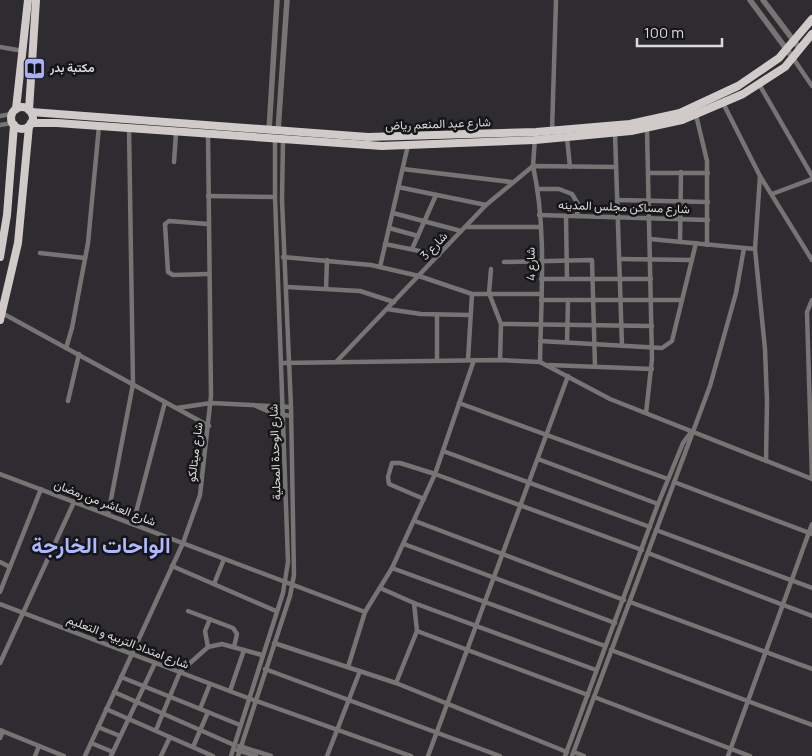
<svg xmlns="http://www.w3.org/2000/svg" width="812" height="756" font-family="Manrope,Vazirmatn,sans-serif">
	<rect width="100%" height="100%" fill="#2e2c30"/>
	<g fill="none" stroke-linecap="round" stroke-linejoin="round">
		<g stroke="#777474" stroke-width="4.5">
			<path d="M 0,47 L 23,51"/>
			<path d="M 793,58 L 812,86"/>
			<path d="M 759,84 L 812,176"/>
			<path d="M 723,103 L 760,176 L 812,260"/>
			<path d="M 696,115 L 707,161 L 707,245"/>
			<path d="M 0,116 L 11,114"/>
			<path d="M 0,125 L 12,123"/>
			<path d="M 552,131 L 556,0"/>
			<path d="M 615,133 L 622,346"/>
			<path d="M 567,138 L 570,167"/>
			<path d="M 174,162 L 176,133"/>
			<path d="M 403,169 L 511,182"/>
			<path d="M 649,173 L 708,173"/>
			<path d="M 760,176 L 755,249 L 765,349 L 767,401 L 766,461"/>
			<path d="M 398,187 L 486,205"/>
			<path d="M 538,189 L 559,189 L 572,194 L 578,204 L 577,216"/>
			<path d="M 772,194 L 812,179"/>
			<path d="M 208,196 L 275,197"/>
			<path d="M 617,200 L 708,202"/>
			<path d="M 393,213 L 461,231"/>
			<path d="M 539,215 L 708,220"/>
			<path d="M 566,216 L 567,279"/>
			<path d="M 208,224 L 169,221 L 165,224 L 168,272 L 173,275 L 209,274"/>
			<path d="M 465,227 L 539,227"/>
			<path d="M 389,228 L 418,236"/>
			<path d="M 650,239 L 755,249"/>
			<path d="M 680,242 L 681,172"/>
			<path d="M 385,244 L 439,255"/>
			<path d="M 412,249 L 436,195"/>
			<path d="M 40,253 L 85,258"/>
			<path d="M 283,257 L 371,265 L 419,276 L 472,294 L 541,294"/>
			<path d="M 619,259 L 692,260"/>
			<path d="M 504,262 L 592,260 L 595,366"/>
			<path d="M 380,267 L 408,145"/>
			<path d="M 491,269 L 489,293 L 501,324 L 500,360"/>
			<path d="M 541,279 L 651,279"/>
			<path d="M 287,287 L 360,291 L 394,302"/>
			<path d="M 326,289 L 327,260"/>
			<path d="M 541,300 L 682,300"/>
			<path d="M 387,309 L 421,314 L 469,315"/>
			<path d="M 2,313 L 165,402"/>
			<path d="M 501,324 L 652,326"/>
			<path d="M 540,341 L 662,348 L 672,341 L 696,243"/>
			<path d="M 567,342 L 568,300"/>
			<path d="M 66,348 L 72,328 L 88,243 L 99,126"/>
			<path d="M 468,360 L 472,294"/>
			<path d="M 437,361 L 437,315"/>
			<path d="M 336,362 L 486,205 L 533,166 L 535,138"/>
			<path d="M 540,362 C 541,297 547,229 533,166 L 616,167"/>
			<path d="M 281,363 L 500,360 L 540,362 L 610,399 L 812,479"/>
			<path d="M 549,365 L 652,369"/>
			<path d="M 68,401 L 79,354"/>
			<path d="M 459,403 L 668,479"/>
			<path d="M 256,406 L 272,413 L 291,416"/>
			<path d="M 177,408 L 211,403 L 291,407"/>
			<path d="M 646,413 L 652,359 L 647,129"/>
			<path d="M 443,451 L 650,527"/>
			<path d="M 538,459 L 658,504"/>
			<path d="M 0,474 L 365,612"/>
			<path d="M 812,479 L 807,312 L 812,300"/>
			<path d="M 674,482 L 812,534"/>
			<path d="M 424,499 L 389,484 L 388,477 L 392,463 L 400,463 L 435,474 L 642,550"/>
			<path d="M 108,515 L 133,384 L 129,128"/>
			<path d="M 415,521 L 624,600"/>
			<path d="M 133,524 L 165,402 L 209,426"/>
			<path d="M 656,530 L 812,588"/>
			<path d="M 404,544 L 615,623"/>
			<path d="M 648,553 L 812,616"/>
			<path d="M 0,562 L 10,567"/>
			<path d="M 172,566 L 276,611"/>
			<path d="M 392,568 L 605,646"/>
			<path d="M 214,584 L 224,559"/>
			<path d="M 380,588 L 414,603 L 417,631 L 588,695"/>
			<path d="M 0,592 L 41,489"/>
			<path d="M 630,602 L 812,669"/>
			<path d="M 414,603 L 596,670"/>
			<path d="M 0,604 L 248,698 L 411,756"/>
			<path d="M 188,611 L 233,628 L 237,634 L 234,647"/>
			<path d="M 274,643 L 396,683 L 567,752"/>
			<path d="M 208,647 L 205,631 L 210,619"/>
			<path d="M 611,650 L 812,725"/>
			<path d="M 0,663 L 74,502"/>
			<path d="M 348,667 L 365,612 L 392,568 L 435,474 L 474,360"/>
			<path d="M 265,669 L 500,756"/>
			<path d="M 121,677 L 240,725"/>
			<path d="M 396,683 L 417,631"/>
			<path d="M 230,691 L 244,650"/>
			<path d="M 114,692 L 234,745"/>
			<path d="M 594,697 L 750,756"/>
			<path d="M 106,709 L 213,756"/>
			<path d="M 200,709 L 210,684"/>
			<path d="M 98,727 L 120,736"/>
			<path d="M 0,730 L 64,756"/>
			<path d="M 156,730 L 180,672 L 208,647 L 222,644 L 262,655"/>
			<path d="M 0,738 L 3,731"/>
			<path d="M 91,743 L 113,752"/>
			<path d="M 239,746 L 271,756"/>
			<path d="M 193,747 L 208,712"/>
			<path d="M 237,750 L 256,756"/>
			<path d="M 574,752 L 584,756"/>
			<path d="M 35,756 L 39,746"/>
			<path d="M 85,756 L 183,543 L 200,495 L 211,396 L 208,133"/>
			<path d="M 111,756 L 155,663"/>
			<path d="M 161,756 L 170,737"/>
			<path d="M 231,756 L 283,593 L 288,562 L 275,197 L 275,140"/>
			<path d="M 238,756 L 290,596 L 294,575 L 291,407 L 282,200 L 283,140"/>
			<path d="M 327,756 L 360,671"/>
			<path d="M 428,756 L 568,376"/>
			<path d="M 565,756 L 658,504 L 683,443 L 691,432"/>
			<path d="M 572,756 L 710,386 L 736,293 L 744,248"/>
			<path d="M 728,756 L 812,524"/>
		</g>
		<g stroke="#777474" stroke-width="5.5">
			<path d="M 750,0 L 793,58"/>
			<path d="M 763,0 L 800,49"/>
			<path d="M 269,131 L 277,0"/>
			<path d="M 278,131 L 287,0"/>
		</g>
		<g stroke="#d0cac9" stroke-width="8">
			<circle cx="22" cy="118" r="11"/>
			<path d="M 16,109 L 28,0"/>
			<path d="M 29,110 L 36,0"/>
			<path d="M 31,112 L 368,137 L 536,132 L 630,124 L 680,113 L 738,86 L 779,58 L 812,19"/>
			<path d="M 31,123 L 57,123 L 382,146 L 535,140 L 631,131 L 682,120 L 743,94 L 785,67 L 812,34"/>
			<path d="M 0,257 L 7,215 L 14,125"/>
			<path d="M 0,320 L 18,243 L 29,126"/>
		</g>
	</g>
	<defs>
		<symbol id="library-square" viewBox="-11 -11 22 22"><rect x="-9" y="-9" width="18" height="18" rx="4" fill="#a8b0fc" stroke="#161517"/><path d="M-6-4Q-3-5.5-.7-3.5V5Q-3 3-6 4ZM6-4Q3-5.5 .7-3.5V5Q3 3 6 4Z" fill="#111"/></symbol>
	</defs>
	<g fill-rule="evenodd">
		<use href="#library-square" x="22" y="56" width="25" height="25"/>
	</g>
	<g text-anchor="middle" stroke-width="5" stroke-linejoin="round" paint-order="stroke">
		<g font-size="12" font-weight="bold" fill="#dbdadc" stroke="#161517" text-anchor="start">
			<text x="50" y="72">مكتبة بدر</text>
		</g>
		<g font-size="12" fill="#dbdadc" stroke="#161517">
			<text transform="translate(438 124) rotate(-2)" y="4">شارع عبد المنعم رياض</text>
			<text transform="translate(624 207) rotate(2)" y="4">شارع مساكن مجلس المدينه</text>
			<text transform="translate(434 246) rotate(-47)" y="4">شارع 3</text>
			<text transform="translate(531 264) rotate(-91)" y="4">شارع 4</text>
			<text transform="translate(195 452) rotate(-83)" y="4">شارع ميتالكو</text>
			<text transform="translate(275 452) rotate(-92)" y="4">شارع الوحدة المحلية</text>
			<text transform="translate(105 503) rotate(21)" y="4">شارع العاشر من رمضان</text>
			<text transform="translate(128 642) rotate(21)" y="4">شارع امتداد التربيه و التعليم</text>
		</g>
		<g font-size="22" font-weight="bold" fill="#afb8fe" stroke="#161517">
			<text x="101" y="553">الواحات الخارجة</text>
		</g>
	</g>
	<path d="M637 38v8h85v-8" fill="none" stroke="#dbdadc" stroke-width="2.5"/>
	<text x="644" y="38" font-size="15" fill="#dbdadc" stroke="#161517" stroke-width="4" paint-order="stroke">100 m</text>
</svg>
